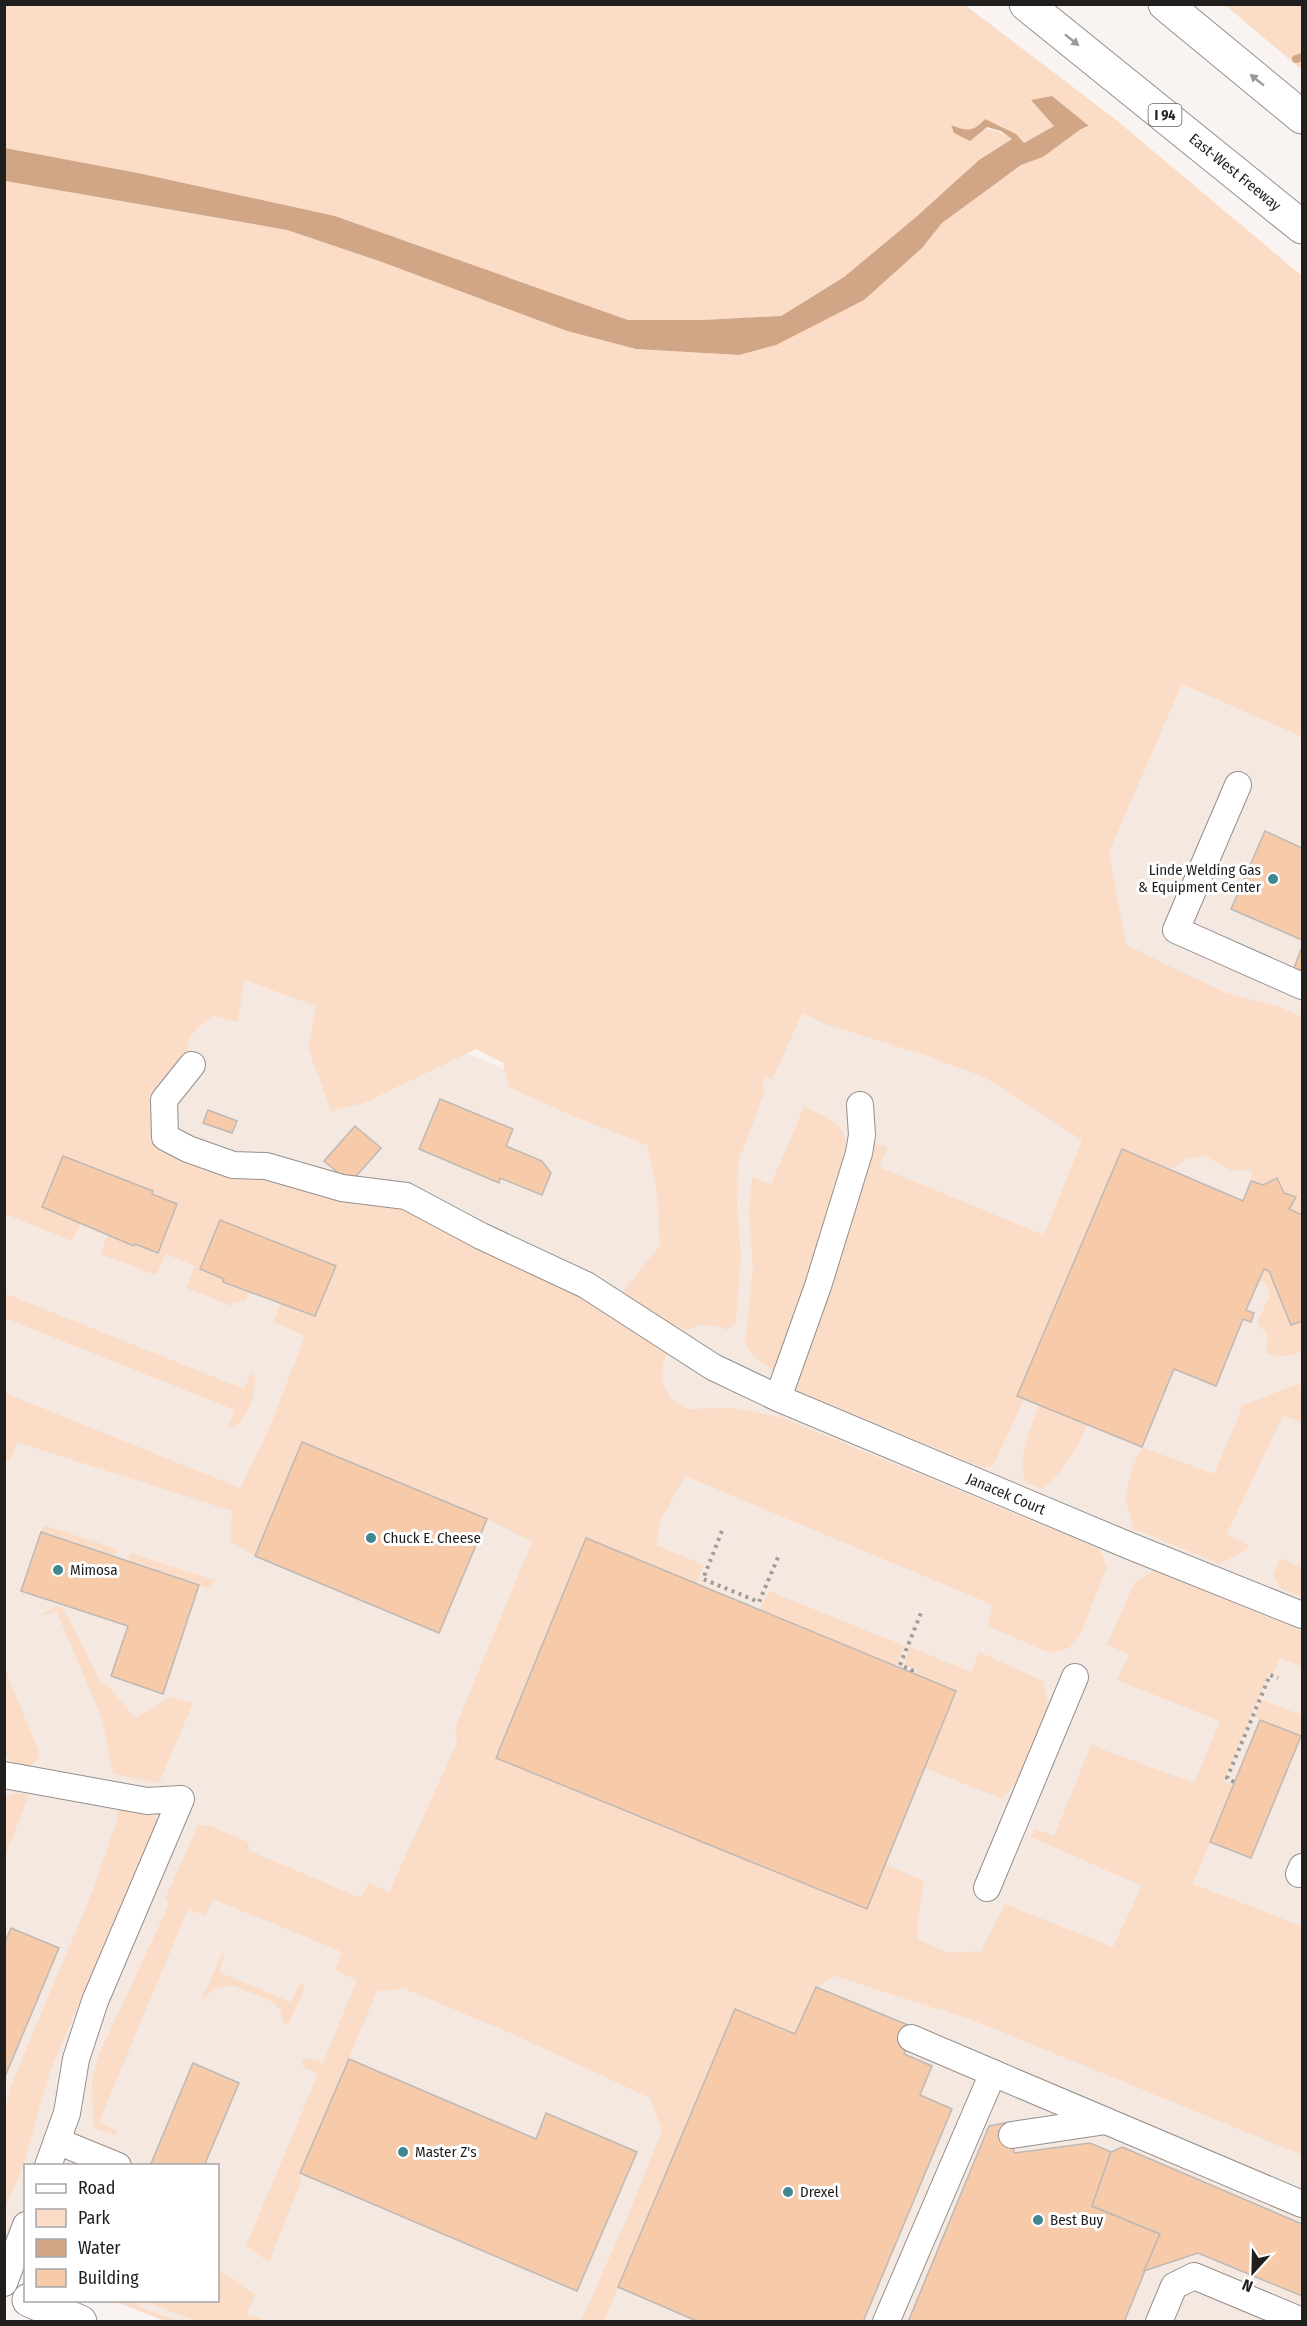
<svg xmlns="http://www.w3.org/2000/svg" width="1307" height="2326" font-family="'Fira Sans Condensed',sans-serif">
	<rect width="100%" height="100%" fill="#f9f4f1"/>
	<path fill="#f4e8e0" d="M 1186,567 L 1302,618 L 1302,2321 L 166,2322 L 114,2301 L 218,2300 L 218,2166 L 26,2166 L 25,2264 L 5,2255 L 4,992 L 47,887 L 686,1141 Z"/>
	<g fill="#fbddc7">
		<path d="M 5,5 L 965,5 L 1115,119 L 1302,276 L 1302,737 L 1182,684 L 1109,852 L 1126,945 L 1226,993 L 1280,1007 L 1302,1017 L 1302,1215 L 1289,1209 L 1295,1197 L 1284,1193 L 1277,1178 L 1263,1185 L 1251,1181 L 1252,1170 L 1230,1170 L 1206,1156 L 1187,1158 L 1172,1169 L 1122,1149 L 1017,1395 L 1024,1399 L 993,1466 L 983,1468 L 794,1389 L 852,1204 L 874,1144 L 888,1147 L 879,1167 L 1044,1235 L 1082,1140 L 984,1077 L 924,1055 L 825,1024 L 802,1013 L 773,1079 L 765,1077 L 761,1089 L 765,1091 L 738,1163 L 737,1204 L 741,1256 L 736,1322 L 728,1330 C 705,1321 698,1324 677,1335 L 617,1299 L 660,1245 L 656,1184 L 647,1145 L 570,1115 L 509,1087 L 503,1063 L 476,1049 L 364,1103 L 331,1111 L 308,1048 L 316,1006 L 244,980 L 238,1022 L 215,1016 L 199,1026 L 188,1040 L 187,1057 L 156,1113 L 153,1141 L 184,1156 L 410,1207 L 559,1280 L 668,1350 L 663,1364 L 662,1380 L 670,1398 L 688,1409 L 735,1408 L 783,1418 L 1100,1549 L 1107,1567 L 1081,1633 L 1069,1648 L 1050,1653 L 987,1626 L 993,1605 L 685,1476 L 660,1521 L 656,1545 L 704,1565 L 696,1584 L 586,1538 L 496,1758 L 866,1909 L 885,1864 L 924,1881 L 918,1921 L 918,1939 L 948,1953 L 981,1951 L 1005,1904 L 1113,1947 L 1142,1886 L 1031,1837 L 1035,1829 L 1054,1836 L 1091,1745 L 1194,1783 L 1220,1721 L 1117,1680 L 1129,1654 L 1107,1645 L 1134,1583 L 1154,1570 L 1302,1631 L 1302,1667 L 1280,1658 L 1273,1674 L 1269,1673 L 1224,1781 L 1233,1785 L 1193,1884 L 1302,1926 L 1302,2155 L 975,2021 L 835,1976 L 816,1987 L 795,2034 L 735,2009 L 604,2321 L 581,2321 L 627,2218 L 662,2130 L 650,2098 L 508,2032 L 403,1988 L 383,1991 L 378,1989 L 300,2173 L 301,2182 L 269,2262 L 246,2246 L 318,2074 L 303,2067 L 302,2061 L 308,2058 L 323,2063 L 357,1980 L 335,1970 L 342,1952 L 213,1899 L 205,1916 L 188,1909 L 99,2122 L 116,2130 L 116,2135 L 98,2130 L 93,2125 L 92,2078 L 98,2057 L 170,1902 L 165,1899 L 198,1825 L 208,1825 L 248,1842 L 250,1851 L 361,1898 L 369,1883 L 389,1892 L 457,1743 L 455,1728 L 532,1542 L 487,1519 L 302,1443 L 255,1556 L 230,1541 L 232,1511 L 17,1442 L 10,1460 L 5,1461 L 5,1393 L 240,1488 L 269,1429 L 305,1336 L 273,1322 L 281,1302 L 315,1316 L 336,1266 L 220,1220 L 200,1269 L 224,1279 L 223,1282 L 249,1292 L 246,1301 L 234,1302 L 232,1306 L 186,1288 L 195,1266 L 166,1254 L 156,1275 L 100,1254 L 108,1235 L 158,1253 L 177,1204 L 152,1194 L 152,1191 L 63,1156 L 42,1207 L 80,1224 L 72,1241 L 5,1214 L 4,181 L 287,230 L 379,261 L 567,331 L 636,349 L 739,355 L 922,248 L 942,223 L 978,196 L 1022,165 L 1043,157 L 1081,129 L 1089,127 L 1052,96 L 1032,100 L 1054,126 L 1023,143 L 1000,125 L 966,131 L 951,125 L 954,133 C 978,129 991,124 1012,139 L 979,160 L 916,217 L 844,277 L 780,316 L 703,320 L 628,320 L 335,216 L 137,173 L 5,148 Z"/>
		<path d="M 1225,5 L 1302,5 L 1302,70 Z"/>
		<path d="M 804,1107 C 829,1118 844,1122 848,1151 L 785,1348 L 773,1371 L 757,1359 L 745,1345 L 753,1268 L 749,1211 L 752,1177 L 771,1184 Z"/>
		<path d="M 1264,1269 L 1269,1271 L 1291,1325 L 1302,1321 L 1302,1351 C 1288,1357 1280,1359 1266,1353 C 1269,1339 1269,1333 1257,1324 L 1270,1294 L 1265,1282 L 1259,1280 Z"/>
		<path d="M 4,1293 L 244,1389 L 251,1373 L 255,1378 C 255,1397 249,1414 235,1427 L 228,1427 L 235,1410 L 5,1318 Z"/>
		<path d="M 1298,1384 L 1302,1387 L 1302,1423 L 1283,1415 L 1227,1534 L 1248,1545 L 1247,1549 L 1220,1564 L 1134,1529 L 1125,1498 L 1132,1468 L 1142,1447 L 1214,1474 L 1243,1405 Z"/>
		<path d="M 1039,1405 L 1087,1425 C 1077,1451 1064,1470 1043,1489 L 1026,1483 C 1015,1458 1031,1429 1039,1405 Z"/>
		<path d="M 44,1525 L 117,1549 L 115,1557 L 41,1532 Z"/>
		<path d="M 131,1553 L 214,1580 L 210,1589 L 128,1561 Z"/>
		<path d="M 1280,1558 L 1301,1567 L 1302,1565 L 1302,1597 L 1280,1588 L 1273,1575 Z"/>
		<path d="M 769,1591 L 905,1646 L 896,1666 L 760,1610 Z"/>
		<path d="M 56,1606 L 63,1608 L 102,1684 L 107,1685 L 135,1718 L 171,1697 L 193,1703 L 159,1783 L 113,1774 L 102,1719 L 57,1612 L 38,1616 Z"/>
		<path d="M 910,1647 L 971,1672 L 979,1652 L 1043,1681 L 1049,1707 L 1021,1776 L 1002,1799 L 925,1768 L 956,1691 L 915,1674 L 917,1670 L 904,1664 Z"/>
		<path d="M 4,1667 L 39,1752 L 39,1757 L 30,1767 L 12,1762 L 5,1755 Z"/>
		<path d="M 1262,1700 L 1302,1715 L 1302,1737 L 1255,1717 Z"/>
		<path d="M 21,1793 L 29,1796 L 5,1856 L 5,1798 L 12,1794 Z"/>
		<path d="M 120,1809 L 142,1813 L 158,1818 L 49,2074 L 23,2167 L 5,2207 L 4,2108 L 7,2104 L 10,2088 L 93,1890 L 117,1820 L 117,1811 Z"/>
		<path d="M 223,1952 L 225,1954 L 219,1972 L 291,2002 L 299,1985 L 303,1984 L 305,1987 L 288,2025 L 283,2022 L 280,2010 L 273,2002 L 232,1985 L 213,1990 L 201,2001 Z"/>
		<path d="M 218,2271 L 228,2275 L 255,2295 L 247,2314 L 268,2321 L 196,2321 L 144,2301 L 218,2300 Z"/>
		<path d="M 114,2301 L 131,2301 L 145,2309 L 178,2321 L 166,2321 Z"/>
	</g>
	<path fill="#d1a686" d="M 1052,96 L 1089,126 L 1081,129 L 1043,157 L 1021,165 L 942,223 L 922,248 L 864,300 L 776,345 L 739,355 L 636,349 L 567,331 L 379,261 L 287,230 L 5,181 L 5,148 L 138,173 L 335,216 L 628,320 L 703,320 L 781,316 L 844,277 L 916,217 L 979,160 L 1012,139 L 1001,131 L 987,127 L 970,141 L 954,133 L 951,125 C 967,131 972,133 985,119 L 1016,134 L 1024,143 L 1054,126 L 1031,100 Z"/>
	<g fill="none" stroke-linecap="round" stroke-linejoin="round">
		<path stroke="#d1a686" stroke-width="8" d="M 1296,59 L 1302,57"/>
	</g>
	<g fill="#f7caaa" stroke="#bdb9b6" stroke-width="1.5">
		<path d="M 1265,831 L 1302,848 L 1302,940 L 1231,909 Z"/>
		<path d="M 1302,947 L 1302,971 L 1294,968 Z"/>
		<path d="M 440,1099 L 513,1129 L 506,1146 L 542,1161 L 551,1173 L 542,1195 L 500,1178 L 499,1183 L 419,1149 Z"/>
		<path d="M 208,1110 L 237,1121 L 232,1133 L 203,1123 Z"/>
		<path d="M 355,1126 L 381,1148 L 350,1183 L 324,1161 Z"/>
		<path d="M 1122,1149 L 1243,1201 L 1251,1181 L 1263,1185 L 1277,1178 L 1284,1193 L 1296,1197 L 1289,1209 L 1302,1215 L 1302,1321 L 1291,1325 L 1269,1271 L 1264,1269 L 1246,1310 L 1254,1313 L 1251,1322 L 1243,1319 L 1216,1386 L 1174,1369 L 1142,1447 L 1017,1396 Z"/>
		<path d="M 63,1156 L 153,1191 L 152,1194 L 177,1204 L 158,1253 L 135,1244 L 134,1246 L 42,1207 Z"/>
		<path d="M 220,1220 L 336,1266 L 315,1316 L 223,1282 L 224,1279 L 200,1269 Z"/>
		<path d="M 302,1442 L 487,1519 L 439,1633 L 255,1556 Z"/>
		<path d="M 41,1532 L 199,1585 L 163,1694 L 111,1676 L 128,1626 L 21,1591 Z"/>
		<path d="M 586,1538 L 956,1691 L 867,1909 L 496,1758 Z"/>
		<path d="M 1260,1720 L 1301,1736 L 1251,1858 L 1210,1842 Z"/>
		<path d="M 11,1928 L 59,1948 L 4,2079 L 4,1945 Z"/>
		<path d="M 816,1987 L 915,2028 L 904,2054 L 932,2066 L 920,2095 L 952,2109 L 863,2322 L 699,2322 L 618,2287 L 735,2009 L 795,2034 Z"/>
		<path d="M 349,2059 L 536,2139 L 546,2113 L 637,2152 L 577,2291 L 300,2173 Z"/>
		<path d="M 193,2063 L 239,2083 L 204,2166 L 150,2166 Z"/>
		<path d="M 1010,2122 L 1014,2153 L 1090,2143 L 1111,2152 L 1092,2206 L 1160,2234 L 1124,2322 L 908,2322 L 989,2126 Z"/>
		<path d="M 1122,2147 L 1302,2224 L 1302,2296 L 1198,2253 L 1144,2271 L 1160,2234 L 1092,2206 L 1111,2152 Z"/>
	</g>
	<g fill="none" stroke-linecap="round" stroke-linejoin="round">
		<defs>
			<g id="minor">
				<path d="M 1238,785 L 1176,930 L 1302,986"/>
				<path d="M 192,1065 L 164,1100 L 165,1137 L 188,1149 L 233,1165 L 266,1166 L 342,1188 L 406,1196 L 481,1236 L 586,1285 L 713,1367 L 778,1398 L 1130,1546 L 1302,1615"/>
				<path d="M 778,1398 L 818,1286 L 859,1153 L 862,1135 L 860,1105"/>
				<path d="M 4,1775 L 147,1801 L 181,1799 L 95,2001 L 76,2059 L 67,2113 L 48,2166"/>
				<path d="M 1299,1874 L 1302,1867"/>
				<path d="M 987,1888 L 1075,1677"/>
				<path d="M 911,2038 L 993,2073"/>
				<path d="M 1012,2135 L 1106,2121"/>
				<path d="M 57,2141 L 118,2166"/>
				<path d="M 4,2283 L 26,2225"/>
				<path d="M 886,2322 L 993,2073 L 1302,2204"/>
				<path d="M 1159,2322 L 1174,2286 L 1194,2276 L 1302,2321"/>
			</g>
			<path id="major" d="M 29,2300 L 80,2322"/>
			<g id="highway">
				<path d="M 1026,4 L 1302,227"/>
				<path d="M 1165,4 L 1302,117"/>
			</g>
		</defs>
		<use href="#minor" stroke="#948f8d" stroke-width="28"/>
		<use href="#major" stroke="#948f8d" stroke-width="35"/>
		<use href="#highway" stroke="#948f8d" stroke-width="35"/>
		<g stroke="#9f9b99" stroke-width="4" stroke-dasharray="3 4.5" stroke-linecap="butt">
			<path d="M 722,1531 L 703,1579 L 759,1602 L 779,1555"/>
			<path d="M 912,1672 L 912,1670 L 900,1665 L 921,1613"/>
			<path d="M 1234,1782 L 1227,1778 L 1270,1675 L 1278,1678"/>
		</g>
		<use href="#minor" stroke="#fff" stroke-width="26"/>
		<use href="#major" stroke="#fff" stroke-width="33"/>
		<use href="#highway" stroke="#fff" stroke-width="33"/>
	</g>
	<defs><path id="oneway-solid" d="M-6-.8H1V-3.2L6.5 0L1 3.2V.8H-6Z" transform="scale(1.5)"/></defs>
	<g fill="#9b9a9a">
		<use href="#oneway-solid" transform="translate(1072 40) rotate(39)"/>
		<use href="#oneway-solid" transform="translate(1257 80) rotate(-141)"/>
	</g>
	<g fill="#408790" stroke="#fff" stroke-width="2">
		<circle cx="1273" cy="879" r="6"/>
		<circle cx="371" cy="1538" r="6"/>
		<circle cx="58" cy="1570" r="6"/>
		<circle cx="403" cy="2152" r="6"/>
		<circle cx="788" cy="2192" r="6"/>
		<circle cx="1038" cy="2220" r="6"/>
	</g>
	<g text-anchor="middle" stroke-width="6" stroke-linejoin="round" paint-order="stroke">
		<rect fill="#fff" stroke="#646262" stroke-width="1.5" x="1148.5" y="104" width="33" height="22" rx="4.5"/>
		<g font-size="14" font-weight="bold" fill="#211f1e">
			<text x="1165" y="120">I 94</text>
		</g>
		<g font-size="15" fill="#211f1e" stroke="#fff">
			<text transform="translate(1235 172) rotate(39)" y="5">East-West Freeway</text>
			<text transform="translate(1006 1494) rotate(23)" y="5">Janacek Court</text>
		</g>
		<g font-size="15" fill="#211f1e" stroke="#fff" text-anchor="start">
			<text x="1261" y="875" text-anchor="end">Linde Welding Gas<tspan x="1261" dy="17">&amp; Equipment Center</tspan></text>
			<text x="383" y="1543">Chuck E. Cheese</text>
			<text x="70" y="1575">Mimosa</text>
			<text x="415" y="2157">Master Z's</text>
			<text x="800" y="2197">Drexel</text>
			<text x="1050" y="2225">Best Buy</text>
		</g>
	</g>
	<rect width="1307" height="2326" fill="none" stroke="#211f1e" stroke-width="12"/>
	<rect x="24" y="2164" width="195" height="138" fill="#ffffff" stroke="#a6a5a5" stroke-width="1.5"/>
	<rect x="36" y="2184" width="30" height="9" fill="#ffffff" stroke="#a6a5a5" stroke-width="1.5"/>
	<text x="78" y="2194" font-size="18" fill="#211f1e">Road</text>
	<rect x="36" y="2209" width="30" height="18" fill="#fbddc7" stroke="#a6a5a5" stroke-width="1.5"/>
	<text x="78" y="2224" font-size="18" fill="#211f1e">Park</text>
	<rect x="36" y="2239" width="30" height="18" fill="#d1a686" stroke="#a6a5a5" stroke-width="1.5"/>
	<text x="78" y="2254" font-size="18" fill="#211f1e">Water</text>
	<rect x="36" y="2269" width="30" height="18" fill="#f7caaa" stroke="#a6a5a5" stroke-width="1.5"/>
	<text x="78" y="2284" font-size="18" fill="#211f1e">Building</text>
	<g transform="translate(1253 2272) rotate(202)" stroke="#ffffff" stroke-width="4.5" paint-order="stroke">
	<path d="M0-4.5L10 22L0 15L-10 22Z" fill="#211f1e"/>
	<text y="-9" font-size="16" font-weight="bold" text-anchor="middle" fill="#211f1e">N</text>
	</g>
</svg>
